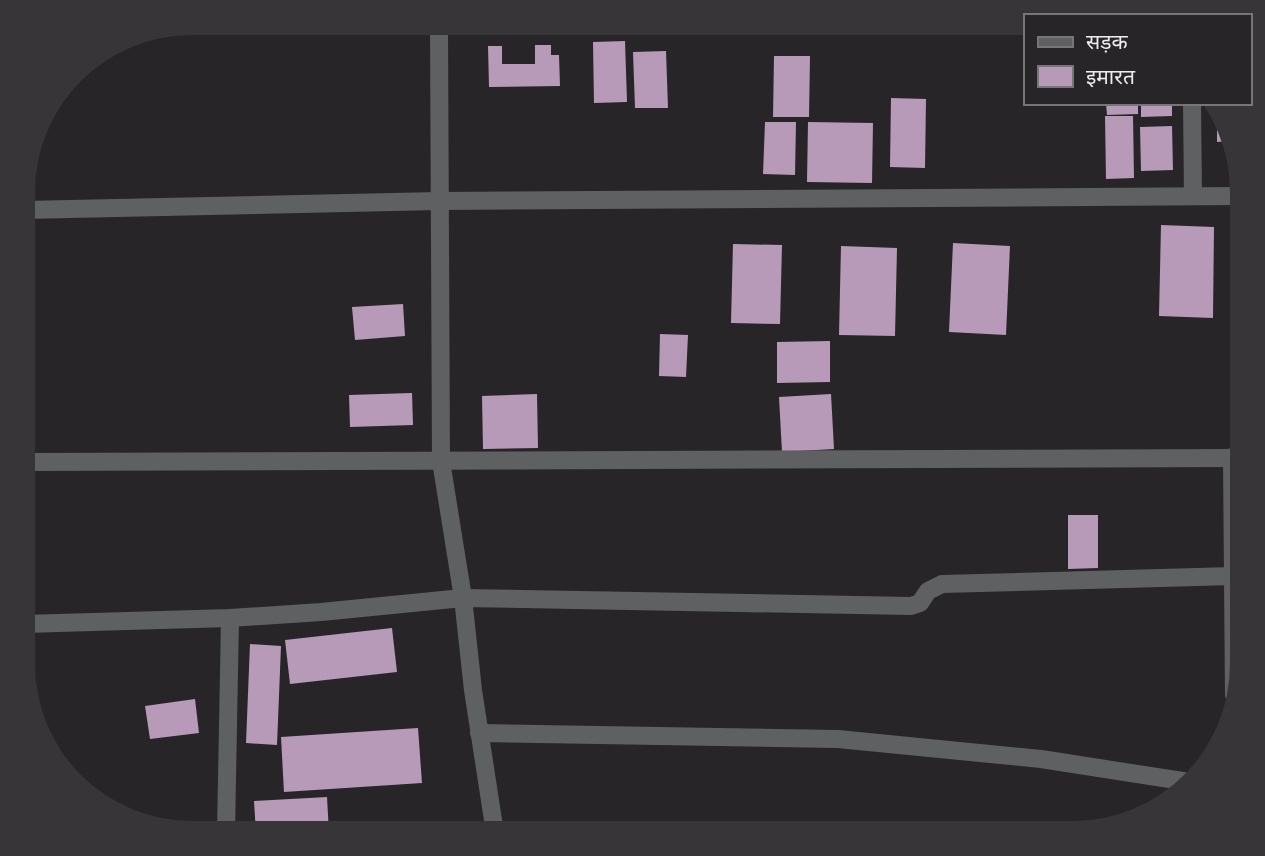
<svg xmlns="http://www.w3.org/2000/svg" width="1265" height="856" font-family="Mulish,'Noto Sans Devanagari',sans-serif">
	<rect width="100%" height="100%" fill="#282528"/>
	<g fill="#b79ab7">
		<path d="M 625,41 L 627,102 L 594,103 L 593,42 Z"/>
		<path d="M 535,45 L 551,45 L 551,55 L 559,55 L 560,86 L 489,87 L 488,46 L 502,46 L 502,64 L 535,64 Z"/>
		<path d="M 666,51 L 668,108 L 635,108 L 633,52 Z"/>
		<path d="M 774,56 L 810,56 L 809,117 L 773,117 Z"/>
		<path d="M 891,98 L 926,99 L 925,168 L 890,167 Z"/>
		<path d="M 1106,103 L 1138,103 L 1138,114 L 1107,115 Z"/>
		<path d="M 1141,103 L 1172,103 L 1172,116 L 1141,117 Z"/>
		<path d="M 1221,111 L 1230,141 L 1217,142 L 1217,112 Z"/>
		<path d="M 1105,116 L 1133,116 L 1134,178 L 1106,179 Z"/>
		<path d="M 765,122 L 796,122 L 795,175 L 763,174 Z"/>
		<path d="M 808,122 L 873,123 L 872,183 L 807,182 Z"/>
		<path d="M 1172,126 L 1173,170 L 1141,171 L 1140,127 Z"/>
		<path d="M 1232,222 L 1242,222 L 1242,316 L 1231,316 Z"/>
		<path d="M 1161,225 L 1214,227 L 1213,318 L 1159,316 Z"/>
		<path d="M 953,243 L 1010,246 L 1006,335 L 949,332 Z"/>
		<path d="M 733,244 L 782,245 L 780,324 L 731,323 Z"/>
		<path d="M 841,246 L 897,248 L 895,336 L 839,335 Z"/>
		<path d="M 403,304 L 405,336 L 355,340 L 352,307 Z"/>
		<path d="M 660,334 L 688,335 L 686,377 L 659,376 Z"/>
		<path d="M 830,341 L 830,382 L 777,383 L 777,342 Z"/>
		<path d="M 412,393 L 413,425 L 350,427 L 349,395 Z"/>
		<path d="M 537,394 L 538,448 L 483,449 L 482,396 Z"/>
		<path d="M 831,394 L 834,449 L 782,452 L 779,397 Z"/>
		<path d="M 1068,515 L 1098,515 L 1098,568 L 1068,569 Z"/>
		<path d="M 392,628 L 397,672 L 290,684 L 285,640 Z"/>
		<path d="M 250,644 L 281,646 L 277,745 L 246,743 Z"/>
		<path d="M 195,699 L 199,733 L 150,739 L 145,706 Z"/>
		<path d="M 418,728 L 422,783 L 284,792 L 281,737 Z"/>
		<path d="M 327,797 L 329,833 L 256,833 L 254,801 Z"/>
	</g>
	<g fill="none" stroke-linecap="round" stroke-linejoin="round">
		<g stroke="#5f6062" stroke-width="18">
			<path d="M 439,29 L 441,461 L 463,598 L 473,690 L 495,833"/>
			<path d="M 1192,103 L 1193,196"/>
			<path d="M 24,210 L 439,201 L 1242,196"/>
			<path d="M 1232,457 L 1234,695"/>
			<path d="M 24,462 L 1242,458"/>
			<path d="M 24,624 L 230,618 L 321,612 L 463,598 L 911,606 L 920,603 L 928,591 L 942,584 L 1233,576"/>
			<path d="M 479,733 L 838,739 L 1041,759 L 1189,782"/>
			<path d="M 226,833 L 230,618"/>
		</g>
	</g>
	<path d="M0 0H1265V856H0ZM192 35H1073A157 157 0 0 1 1230 192V664A157 157 0 0 1 1073 821H192A157 157 0 0 1 35 664V192A157 157 0 0 1 192 35Z" fill="#383538" fill-rule="evenodd"/>
	<rect x="1024" y="14" width="228" height="91" fill="#282528" stroke="#777577" stroke-width="2"/>
	<rect x="1038" y="37" width="35" height="10" fill="#5f6062" stroke="#777577" stroke-width="2"/>
	<text x="1086" y="49" font-size="21" fill="#eeecee">सड़क</text>
	<rect x="1038" y="66" width="35" height="21" fill="#b79ab7" stroke="#777577" stroke-width="2"/>
	<text x="1086" y="84" font-size="21" fill="#eeecee">इमारत</text>
</svg>
